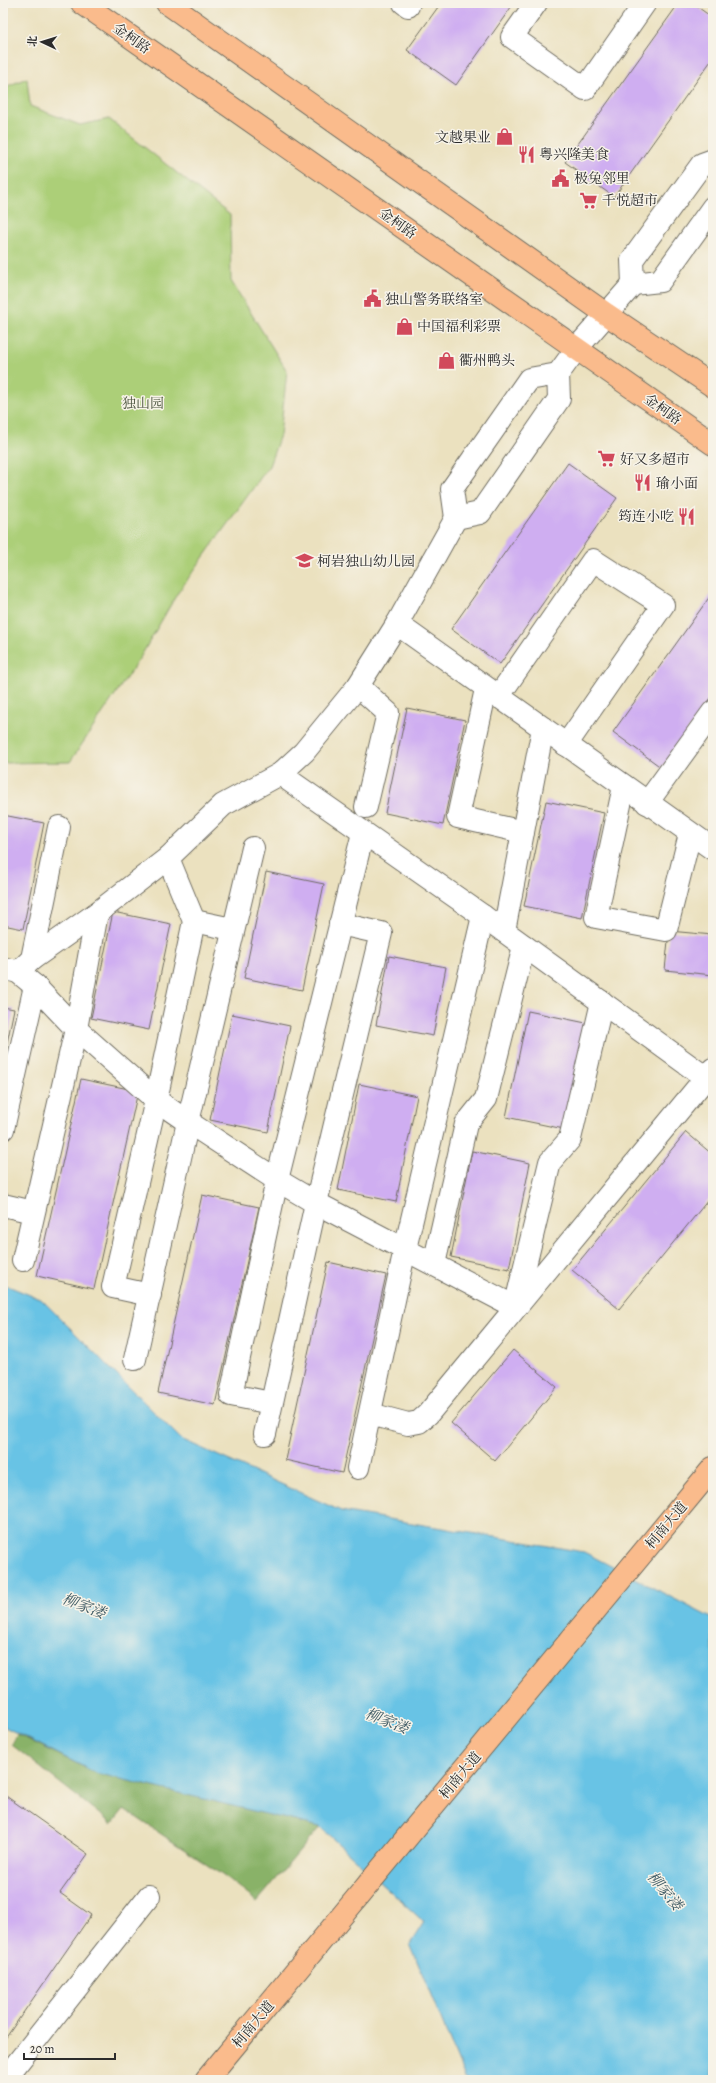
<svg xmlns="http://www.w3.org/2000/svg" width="716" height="2083" font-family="Alegreya,'Noto Serif SC',serif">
	<rect width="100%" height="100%" fill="#f7f3e8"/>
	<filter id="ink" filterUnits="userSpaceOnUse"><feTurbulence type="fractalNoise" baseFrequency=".025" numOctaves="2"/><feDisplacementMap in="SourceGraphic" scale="8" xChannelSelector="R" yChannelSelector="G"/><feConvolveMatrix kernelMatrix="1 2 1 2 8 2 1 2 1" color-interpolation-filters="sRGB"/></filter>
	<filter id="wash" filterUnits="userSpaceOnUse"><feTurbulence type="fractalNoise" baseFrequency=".012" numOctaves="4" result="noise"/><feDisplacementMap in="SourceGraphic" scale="16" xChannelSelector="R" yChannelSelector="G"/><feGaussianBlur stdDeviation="0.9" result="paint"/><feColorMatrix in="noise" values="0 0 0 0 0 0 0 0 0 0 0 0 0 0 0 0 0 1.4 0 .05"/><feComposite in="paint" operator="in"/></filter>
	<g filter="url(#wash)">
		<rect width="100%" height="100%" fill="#ebe1bf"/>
		<path fill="#accf78" stroke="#6c7d52" d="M 27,78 L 30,106 L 80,125 L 109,119 L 230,215 L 231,281 L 287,371 L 280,435 L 269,466 L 177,594 L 141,656 L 70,762 L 3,763 L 3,88 Z"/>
		<path fill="#89b268" stroke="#5a6e4a" d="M 17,1734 L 96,1773 L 320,1827 L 257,1902 L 228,1879 L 124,1809 L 112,1824 L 12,1745 Z"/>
		<path fill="#67c3e5" stroke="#497788" d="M 3,1284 L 42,1300 L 181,1439 L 341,1511 L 584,1552 L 713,1619 L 713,2080 L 466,2080 L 410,1944 L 424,1922 L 320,1827 L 96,1773 L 3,1726 Z"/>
		<g id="blocks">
			<g fill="#cfaef1">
				<path d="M 441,3 L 514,3 L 456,85 L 407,50 Z"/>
				<path d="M 679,3 L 692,3 L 713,18 L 713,58 L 614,197 L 565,162 Z"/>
				<path d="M 568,463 L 617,498 L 500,664 L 451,629 Z"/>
				<path d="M 713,592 L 713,695 L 662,768 L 613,732 Z"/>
				<path d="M 407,708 L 465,720 L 443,825 L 385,813 Z"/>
				<path d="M 546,801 L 604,813 L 582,918 L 524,906 Z"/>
				<path d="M 3,815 L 44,823 L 23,929 L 3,925 Z"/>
				<path d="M 266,872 L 324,884 L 302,990 L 244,978 Z"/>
				<path d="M 113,912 L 171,924 L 149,1030 L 91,1018 Z"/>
				<path d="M 669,931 L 713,935 L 713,975 L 665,970 Z"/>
				<path d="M 389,956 L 446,967 L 433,1036 L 376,1025 Z"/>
				<path d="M 3,1007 L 14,1009 L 4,1058 L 3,1058 Z"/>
				<path d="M 528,1011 L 586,1023 L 564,1129 L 506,1117 Z"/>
				<path d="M 232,1014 L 290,1026 L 268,1132 L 210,1120 Z"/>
				<path d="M 81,1079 L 138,1091 L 94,1289 L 37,1276 Z"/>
				<path d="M 359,1084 L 417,1096 L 396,1202 L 338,1190 Z"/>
				<path d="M 686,1132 L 713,1155 L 713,1194 L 619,1309 L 572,1270 Z"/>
				<path d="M 472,1151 L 530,1163 L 509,1269 L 451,1257 Z"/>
				<path d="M 202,1195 L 259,1207 L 215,1405 L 158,1393 Z"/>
				<path d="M 328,1262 L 386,1275 L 342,1473 L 285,1460 Z"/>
				<path d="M 513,1350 L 557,1387 L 495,1461 L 451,1423 Z"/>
				<path d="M 3,1794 L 88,1854 L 60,1893 L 91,1915 L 5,2039 L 3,2037 Z"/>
			</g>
		</g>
	</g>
	<g filter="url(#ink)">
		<use href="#blocks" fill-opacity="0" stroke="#6e6b5f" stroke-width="1"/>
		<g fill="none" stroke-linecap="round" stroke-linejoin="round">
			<defs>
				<g id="minor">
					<path d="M 404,3 L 408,6 L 409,3"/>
					<path d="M 536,3 L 512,37 L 585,89 L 645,3"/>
					<path d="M 713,160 L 702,164 L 632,260 L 633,284 L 660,281 L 713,207"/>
					<path d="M 558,374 L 559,399 L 480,513 L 456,518 L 452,489 L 529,379 Z"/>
					<path d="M 558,374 L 577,348 L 633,284"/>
					<path d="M 397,624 L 713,849"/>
					<path d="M 358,686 L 388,713 L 366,807"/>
					<path d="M 486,689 L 458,817 L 523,832"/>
					<path d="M 498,697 L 593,560 L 663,605 L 566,745"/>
					<path d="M 280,774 L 483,916 L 713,1083"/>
					<path d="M 624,786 L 596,917 L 666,930 L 690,834"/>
					<path d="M 647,803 L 713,712"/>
					<path d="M 194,921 L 232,929"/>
					<path d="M 504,931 L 543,728"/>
					<path d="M 32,959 L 59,827"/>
					<path d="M 3,968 L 18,972 L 35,986 L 76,1029 L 156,1100 L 188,1122 L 277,1180 L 316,1203 L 515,1307 L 550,1162 L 570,1139 L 602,1002"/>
					<path d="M 18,972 L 32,959 L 97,913 L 168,858 L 223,805 L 280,774 L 304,752 L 358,686 L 397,624 L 456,518"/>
					<path d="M 3,1129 L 35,986"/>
					<path d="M 3,1205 L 33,1212"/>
					<path d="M 23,1260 L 76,1029 L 97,913"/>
					<path d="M 434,1264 L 466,1124 L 486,1099 L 524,946"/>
					<path d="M 150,1295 L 113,1287 L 156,1100 L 194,921 L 168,858"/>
					<path d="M 135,1359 L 188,1122 L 253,848"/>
					<path d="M 271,1403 L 231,1395 L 277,1180 L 363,833"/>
					<path d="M 370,1414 L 408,1424 L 419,1422 L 428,1414 L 713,1069"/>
					<path d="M 265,1434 L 316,1203 L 381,933 L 340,924"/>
					<path d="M 358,1468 L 405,1249 L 483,916"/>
					<path d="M 4,2080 L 149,1896"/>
				</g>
				<g id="major">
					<path d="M 82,3 L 713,444"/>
					<path d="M 167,3 L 606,314 L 713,386"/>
					<path d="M 206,2080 L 713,1468"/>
				</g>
			</defs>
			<use href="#minor" stroke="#6e6b5f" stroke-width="24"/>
			<use href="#major" stroke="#6e6b5f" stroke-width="24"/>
			<use href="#minor" stroke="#fff" stroke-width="22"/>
			<use href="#major" stroke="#fabb8c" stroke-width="22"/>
		</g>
	</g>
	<defs>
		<symbol id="shop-bare" viewBox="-9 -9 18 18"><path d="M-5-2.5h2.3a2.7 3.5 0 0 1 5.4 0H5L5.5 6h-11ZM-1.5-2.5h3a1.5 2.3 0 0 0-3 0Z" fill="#d1495b" stroke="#f7f3e8" stroke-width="2.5" paint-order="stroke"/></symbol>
		<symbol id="restaurant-bare" viewBox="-9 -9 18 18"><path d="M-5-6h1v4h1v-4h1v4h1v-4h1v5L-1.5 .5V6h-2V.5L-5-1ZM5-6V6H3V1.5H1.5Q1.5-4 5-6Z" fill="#d1495b" stroke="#f7f3e8" stroke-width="2.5" paint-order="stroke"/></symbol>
		<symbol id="civic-bare" viewBox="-9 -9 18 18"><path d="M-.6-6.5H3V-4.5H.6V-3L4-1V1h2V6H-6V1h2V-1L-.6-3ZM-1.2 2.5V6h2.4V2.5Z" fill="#d1495b" stroke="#f7f3e8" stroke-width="2.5" paint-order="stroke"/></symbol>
		<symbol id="supermarket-bare" viewBox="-9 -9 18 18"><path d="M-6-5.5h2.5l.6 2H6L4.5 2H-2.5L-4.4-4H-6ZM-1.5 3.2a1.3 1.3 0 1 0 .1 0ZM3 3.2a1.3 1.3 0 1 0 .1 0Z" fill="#d1495b" stroke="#f7f3e8" stroke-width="2.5" paint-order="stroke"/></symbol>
		<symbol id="school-bare" viewBox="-9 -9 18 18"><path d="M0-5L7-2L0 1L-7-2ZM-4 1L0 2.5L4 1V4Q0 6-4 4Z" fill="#d1495b" stroke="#f7f3e8" stroke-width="2.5" paint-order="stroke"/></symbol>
	</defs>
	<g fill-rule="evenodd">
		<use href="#shop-bare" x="492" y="124" width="25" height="25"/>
		<use href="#restaurant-bare" x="514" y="142" width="25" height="25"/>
		<use href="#civic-bare" x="548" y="166" width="25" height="25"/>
		<use href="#supermarket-bare" x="576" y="188" width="25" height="25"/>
		<use href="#civic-bare" x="360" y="286" width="25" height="25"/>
		<use href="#shop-bare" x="392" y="314" width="25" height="25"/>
		<use href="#shop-bare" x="434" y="348" width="25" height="25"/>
		<use href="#supermarket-bare" x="594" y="446" width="25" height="25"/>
		<use href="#restaurant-bare" x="630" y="470" width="25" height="25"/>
		<use href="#restaurant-bare" x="674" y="504" width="25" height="25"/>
		<use href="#school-bare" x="292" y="548" width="25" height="25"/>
	</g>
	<g text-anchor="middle" stroke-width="3" stroke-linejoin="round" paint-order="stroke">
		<g font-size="14" fill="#2b2b2b" stroke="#f7f3e8">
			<text transform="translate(132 38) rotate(35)" y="5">金柯路</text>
			<text transform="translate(398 223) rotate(35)" y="5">金柯路</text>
			<text transform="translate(663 409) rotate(35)" y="5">金柯路</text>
			<text transform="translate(666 1525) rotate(-50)" y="5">柯南大道</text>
			<text transform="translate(460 1775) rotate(-50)" y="5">柯南大道</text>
			<text transform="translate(253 2024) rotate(-50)" y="5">柯南大道</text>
		</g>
		<g font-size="14" fill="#2b2b2b" stroke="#f7f3e8" text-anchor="start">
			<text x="491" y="142" text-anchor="end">文越果业</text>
			<text x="539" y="159">粤兴隆美食</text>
			<text x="574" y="183">极兔邻里</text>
			<text x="602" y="205">千悦超市</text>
			<text x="385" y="304">独山警务联络室</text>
			<text x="417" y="331">中国福利彩票</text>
			<text x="459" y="365">衢州鸭头</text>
			<text x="620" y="464">好又多超市</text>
			<text x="656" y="488">瑜小面</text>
			<text x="674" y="521" text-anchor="end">筠连小吃</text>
			<text x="317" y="566">柯岩独山幼儿园</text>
		</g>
		<g font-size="14" fill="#4b543e" stroke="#f7f3e8">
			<text x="143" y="408">独山园</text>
		</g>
		<g font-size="15" font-style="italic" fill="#3d5963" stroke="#f7f3e8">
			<text transform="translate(84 1606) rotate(21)" y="5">柳家溇</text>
			<text transform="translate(387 1721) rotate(21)" y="5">柳家溇</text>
			<text transform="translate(665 1891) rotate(50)" y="5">柳家溇</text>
		</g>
	</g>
	<rect width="716" height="2083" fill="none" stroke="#f7f3e8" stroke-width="16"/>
	<g transform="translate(42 42) rotate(274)" stroke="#f7f3e8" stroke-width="3" paint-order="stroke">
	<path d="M0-3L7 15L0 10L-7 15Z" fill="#2b2b2b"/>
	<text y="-6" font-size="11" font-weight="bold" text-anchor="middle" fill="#2b2b2b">北</text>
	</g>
	<path d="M24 2053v6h91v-6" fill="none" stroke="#2b2b2b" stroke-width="2"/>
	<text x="30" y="2053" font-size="12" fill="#2b2b2b" stroke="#f7f3e8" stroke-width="3" paint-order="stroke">20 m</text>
</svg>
